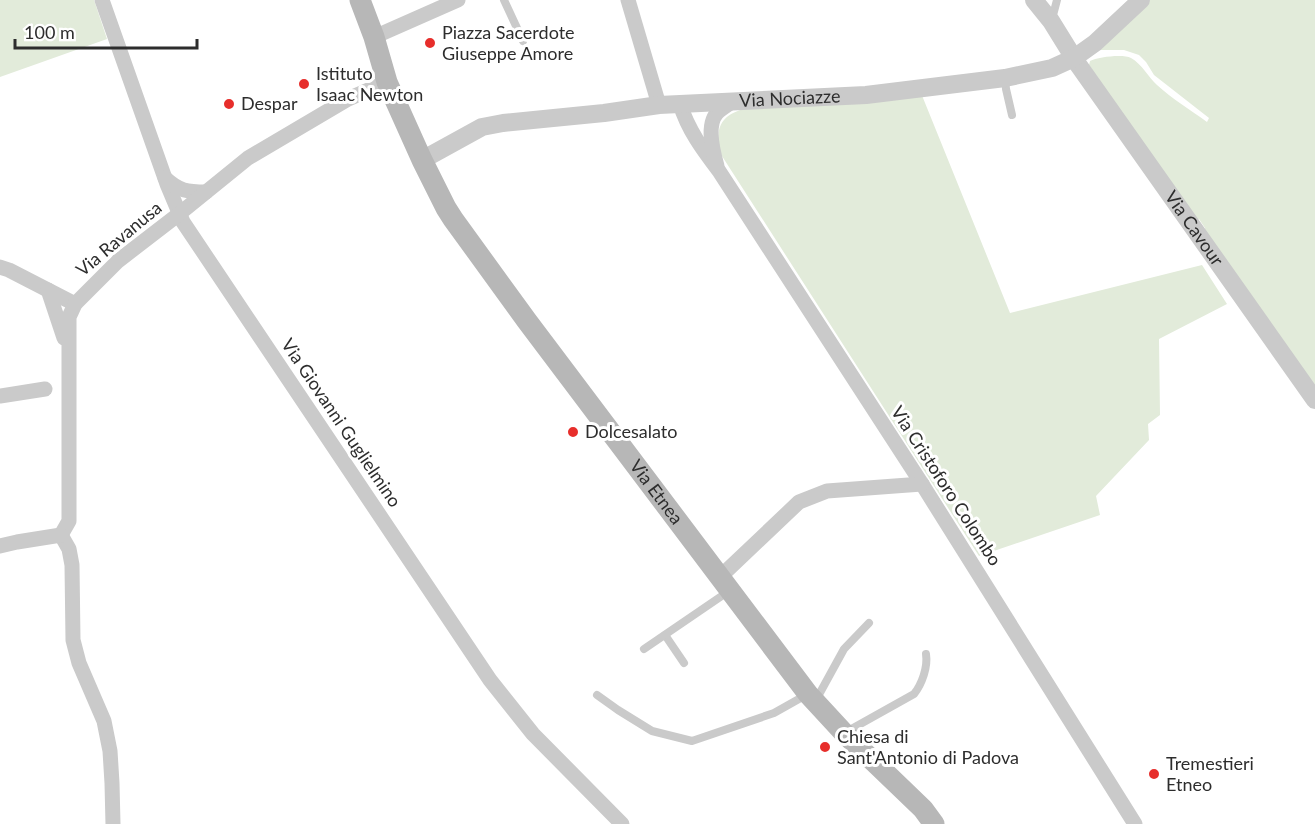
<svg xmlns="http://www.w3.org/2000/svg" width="1315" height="824" font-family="Lato,sans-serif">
	<rect width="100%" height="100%" fill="#fff"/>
	<g fill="#e2ebda">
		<path d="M 0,0 L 94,0 L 107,39 L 0,77 Z"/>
		<path d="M 1150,0 L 1315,0 L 1315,388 L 1204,232 L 1205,228 L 1199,219 L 1195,221 L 1089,65 L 1090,61 C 1098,57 1123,54 1131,58 C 1142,64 1148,77 1157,85 C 1172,99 1191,110 1207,122 L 1209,118 L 1154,75 L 1146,62 L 1139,55 L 1124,50 L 1095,50 Z"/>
		<path d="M 921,93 L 1010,313 L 1202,265 L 1227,304 L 1159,339 L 1160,415 L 1148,424 L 1149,440 L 1096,496 L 1100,515 L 979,556 L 720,153 C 716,130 718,117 743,109 Z"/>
	</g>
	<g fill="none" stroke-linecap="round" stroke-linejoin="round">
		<g stroke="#cacaca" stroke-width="8">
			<path d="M 504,0 L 523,41"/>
			<path d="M 1052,19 L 1057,0"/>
			<path d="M 1005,78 L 1006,89 L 1012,115"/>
			<path d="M 665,635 L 684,663"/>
			<path d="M 644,649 L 729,591"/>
			<path d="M 597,695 L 618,710 L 652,731 L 692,741 L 774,713 L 806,695"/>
			<path d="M 816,700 L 844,649 L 869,623"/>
			<path d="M 846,732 L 914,694 C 922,684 928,667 926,654"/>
		</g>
		<g stroke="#cacaca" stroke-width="15">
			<path d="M 102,0 L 167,184 L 183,222 L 490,680 L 533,734 L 622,824"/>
			<path d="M 628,0 L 659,105"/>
			<path d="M 374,37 L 458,0"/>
			<path d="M 680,104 C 688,130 703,150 719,171 L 922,484 L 1135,824"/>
			<path d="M 717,166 C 713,152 706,125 717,113 C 722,108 728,105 733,101"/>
			<path d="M 165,178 C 179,191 187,192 206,192"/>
			<path d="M 0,267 L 9,270 L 75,304"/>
			<path d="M 48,290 L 64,338"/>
			<path d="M 0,396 L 45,389"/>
			<path d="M 61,535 L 69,521 L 69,317 L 75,304 L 118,261 L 179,214 L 248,158 L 348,99 L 387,82"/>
			<path d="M 61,535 L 69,549 L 72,565 L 73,640 L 79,663 L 104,721 L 110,751 L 112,783 L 113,824"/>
			<path d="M 0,546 L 17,542 L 61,535"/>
			<path d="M 720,577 L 799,502 L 827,491 L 922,484"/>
		</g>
		<g stroke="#cacaca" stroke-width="18">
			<path id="s1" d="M 1034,0 L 1051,21 L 1077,63 L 1315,400"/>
			<path id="s2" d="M 422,160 L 482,127 L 503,123 L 604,113 L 659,105 L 866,95 L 1005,78 L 1052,68 L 1074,58 L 1095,43 L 1141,0"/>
		</g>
		<path stroke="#b7b7b7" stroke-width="21" id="s3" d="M 360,0 L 374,37 L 387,82 L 422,160 L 446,208 L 453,219 L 527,321 L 808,694 L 844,733 L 923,809 L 934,824"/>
	</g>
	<g fill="#e72e2b" stroke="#fff" stroke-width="2">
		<circle cx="430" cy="43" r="6"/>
		<circle cx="304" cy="84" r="6"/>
		<circle cx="229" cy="104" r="6"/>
		<circle cx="573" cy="432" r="6"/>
		<circle cx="825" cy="747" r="6"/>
		<circle cx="1154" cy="774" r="6"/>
	</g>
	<g text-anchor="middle" stroke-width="6" stroke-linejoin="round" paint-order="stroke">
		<g font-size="18" fill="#2d2d2d" stroke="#fff" text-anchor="start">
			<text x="442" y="39">Piazza Sacerdote<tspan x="442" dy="21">Giuseppe Amore</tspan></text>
			<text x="316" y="80">Istituto<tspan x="316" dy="21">Isaac Newton</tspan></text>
			<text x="241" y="110">Despar</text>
			<text x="585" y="438">Dolcesalato</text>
			<text x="837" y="743">Chiesa di<tspan x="837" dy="21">Sant'Antonio di Padova</tspan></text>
			<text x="1166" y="770">Tremestieri<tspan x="1166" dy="21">Etneo</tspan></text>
		</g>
		<g font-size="18" fill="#2d2d2d" stroke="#fff">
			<text dy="6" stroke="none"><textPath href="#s2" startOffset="378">Via Nociazze</textPath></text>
			<text dy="6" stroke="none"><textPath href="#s1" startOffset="279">Via Cavour</textPath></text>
			<text transform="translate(119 239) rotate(-40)" y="6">Via Ravanusa</text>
			<text transform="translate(341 423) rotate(56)" y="6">Via Giovanni Guglielmino</text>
			<text transform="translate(946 486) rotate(57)" y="6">Via Cristoforo Colombo</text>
			<text dy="6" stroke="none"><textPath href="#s3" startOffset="579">Via Etnea</textPath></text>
		</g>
	</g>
	<path d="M15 39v9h182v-9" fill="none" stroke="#2d2d2d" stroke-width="3"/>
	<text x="24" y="39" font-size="18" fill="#2d2d2d" stroke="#ffffff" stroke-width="4.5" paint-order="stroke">100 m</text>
</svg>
